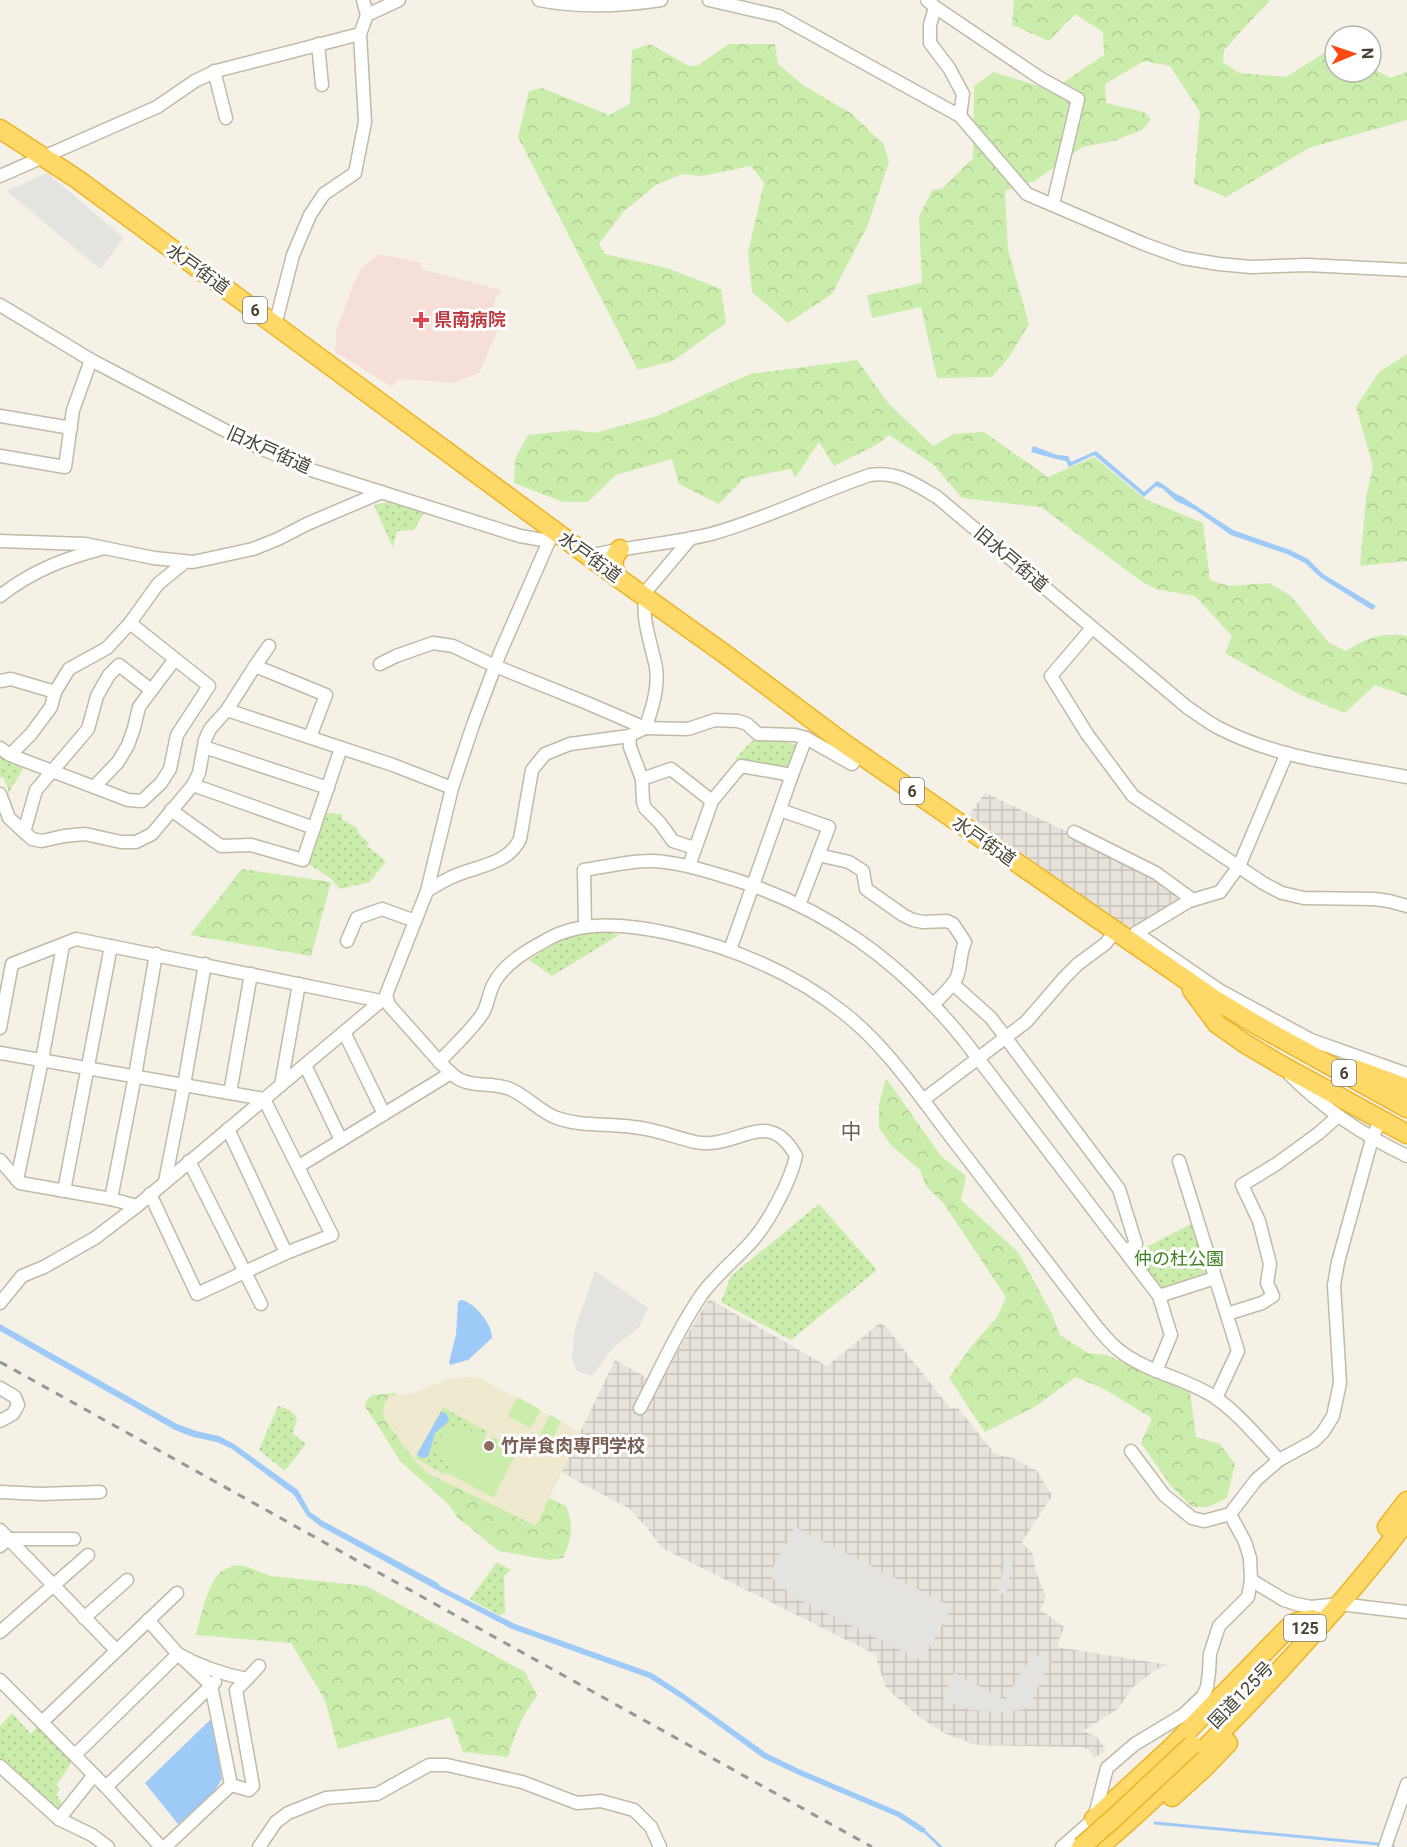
<svg xmlns="http://www.w3.org/2000/svg" width="1407" height="1847" font-family="Roboto,'Noto Sans JP',sans-serif">
	<defs>
		<pattern id="industrial-grid" width="8" height="8" patternUnits="userSpaceOnUse" patternTransform="scale(1.5)"><rect width="8" height="8" fill="#e7e3db"/><path d="M0 4h8M4 0v8" fill="none" stroke="#c8c4bd"/></pattern>
		<pattern id="grass-dots" width="8" height="8" patternUnits="userSpaceOnUse" patternTransform="scale(1.5)"><rect width="8" height="8" fill="#caedab"/><path d="M2 2h.1M6 6h.1" fill="none" stroke="#afcc94" stroke-width="1.8" stroke-linecap="round"/></pattern>
		<pattern id="forest-crowns" width="20" height="18" patternUnits="userSpaceOnUse" patternTransform="scale(1.5)"><rect width="20" height="18" fill="#caedab"/><path d="M2 6a3 3 0 1 1 6 0M12 15a3 3 0 1 1 6 0" fill="none" stroke="#afcc94"/></pattern>
	</defs>
	<rect width="100%" height="100%" fill="#f5f1e6"/>
	<g fill="url(#industrial-grid)">
		<path d="M 985,793 L 1157,874 L 1188,901 L 1129,931 L 969,815 Z"/>
		<path d="M 709,1299 L 827,1366 L 880,1323 L 886,1327 L 950,1408 L 958,1408 L 995,1454 L 1013,1458 L 1037,1471 L 1052,1496 L 1022,1542 L 1033,1555 L 1036,1572 L 1046,1597 L 1041,1610 L 1064,1627 L 1057,1647 L 1169,1665 L 1155,1670 L 1133,1687 L 1118,1709 L 1083,1731 L 1097,1737 L 1106,1750 L 1094,1758 L 1089,1750 L 1082,1747 L 975,1745 L 944,1733 L 921,1718 L 886,1688 L 875,1654 L 662,1548 L 648,1529 L 630,1509 L 561,1472 L 615,1360 L 658,1384 Z"/>
	</g>
	<path fill="#efe9cf" d="M 465,1377 L 479,1378 L 581,1432 L 536,1526 L 427,1473 L 412,1457 L 384,1418 L 383,1407 L 389,1396 L 410,1394 L 449,1379 Z"/>
	<path fill="#f6dfd8" d="M 380,254 L 422,263 L 421,269 L 501,290 L 494,303 L 492,314 L 501,317 L 501,323 L 479,373 L 453,383 L 405,379 L 397,381 L 392,387 L 335,352 L 336,332 L 353,285 L 362,268 Z"/>
	<g fill="url(#grass-dots)">
		<path d="M 388,502 L 424,513 L 414,530 L 397,531 L 393,548 L 374,505 Z"/>
		<path d="M 775,739 L 798,745 L 788,767 L 735,759 L 752,741 Z"/>
		<path d="M 0,752 L 26,764 L 8,794 L 8,788 L 3,777 L 0,778 Z"/>
		<path d="M 326,813 L 342,814 L 342,819 L 357,828 L 359,834 L 369,843 L 367,846 L 386,861 L 370,882 L 340,889 L 330,878 L 306,862 L 320,816 Z"/>
		<path d="M 597,930 L 619,935 L 552,976 L 529,960 L 557,942 L 572,934 Z"/>
		<path d="M 819,1204 L 877,1270 L 791,1340 L 721,1302 L 731,1276 Z"/>
		<path d="M 1193,1223 L 1210,1275 L 1161,1290 L 1133,1254 Z"/>
		<path d="M 278,1406 L 290,1410 L 297,1418 L 293,1434 L 306,1444 L 285,1471 L 259,1450 Z"/>
		<path d="M 443,1407 L 488,1432 L 484,1438 L 469,1430 L 455,1471 L 446,1475 L 415,1458 Z"/>
		<path d="M 497,1562 L 511,1570 L 504,1576 L 505,1613 L 499,1615 L 470,1599 Z"/>
		<path d="M 12,1713 L 31,1734 L 40,1724 L 73,1757 L 67,1770 L 56,1785 L 60,1789 L 56,1795 L 61,1801 L 59,1814 L 0,1760 L 0,1726 Z"/>
	</g>
	<g fill="url(#forest-crowns)">
		<path d="M 1014,0 L 1270,0 L 1224,50 L 1223,62 L 1239,73 L 1286,77 L 1335,46 L 1335,72 L 1371,72 L 1371,58 L 1374,69 L 1390,78 L 1407,72 L 1407,120 L 1309,148 L 1226,197 L 1194,184 L 1200,112 L 1170,66 L 1144,61 L 1105,84 L 1106,103 L 1144,112 L 1151,119 L 1142,130 L 1114,141 L 1082,147 L 1035,181 L 1005,191 L 1008,250 L 1029,324 L 1009,357 L 992,377 L 937,378 L 921,307 L 872,318 L 867,295 L 922,283 L 919,217 L 932,190 L 942,189 L 973,158 L 974,86 L 993,72 L 1052,90 L 1104,55 L 1103,32 L 1075,14 L 1049,41 L 1012,25 Z"/>
		<path d="M 650,44 L 689,66 L 697,66 L 729,44 L 775,44 L 778,64 L 803,85 L 852,114 L 884,145 L 889,162 L 867,227 L 832,294 L 788,323 L 752,292 L 748,253 L 764,183 L 751,166 L 702,176 L 682,174 L 656,185 L 623,212 L 599,244 L 605,254 L 667,268 L 721,289 L 726,323 L 673,361 L 638,370 L 518,137 L 529,91 L 542,88 L 609,115 L 630,104 L 632,50 Z"/>
		<path d="M 1407,354 L 1407,561 L 1360,566 L 1366,498 L 1373,466 L 1356,407 L 1379,372 Z"/>
		<path d="M 857,360 L 889,404 L 933,446 L 954,434 L 984,432 L 1048,477 L 1094,457 L 1145,499 L 1203,523 L 1210,580 L 1229,586 L 1269,583 L 1291,596 L 1329,643 L 1346,651 C 1368,638 1380,632 1407,636 L 1407,696 L 1375,685 L 1345,713 L 1301,695 L 1225,653 L 1232,636 L 1195,596 L 1156,589 L 1141,581 L 1041,507 L 962,498 L 934,465 L 889,435 L 878,444 L 834,466 L 819,442 L 795,478 L 791,469 L 744,478 L 719,504 L 679,484 L 672,459 L 616,475 L 588,502 L 563,502 L 514,483 L 515,459 L 528,435 L 575,430 L 595,433 L 657,416 L 750,374 Z"/>
		<path d="M 242,869 L 331,882 L 311,956 L 190,935 Z"/>
		<path d="M 886,1078 L 941,1156 L 966,1176 L 961,1200 L 1018,1252 L 1052,1314 L 1060,1335 L 1088,1353 L 1107,1355 L 1190,1393 L 1196,1437 L 1220,1444 L 1235,1464 L 1227,1498 L 1208,1507 L 1192,1507 L 1171,1486 L 1141,1443 L 1152,1418 L 1102,1388 L 1076,1377 L 1036,1406 L 985,1432 L 949,1378 L 970,1348 L 998,1316 L 1006,1297 L 944,1204 L 926,1186 L 920,1170 L 891,1145 L 879,1128 L 879,1104 Z"/>
		<path d="M 396,1393 L 397,1395 L 389,1396 L 383,1407 L 384,1418 L 412,1457 L 427,1473 L 536,1526 L 549,1498 L 566,1506 C 574,1526 572,1538 563,1558 L 550,1560 L 499,1551 L 457,1517 L 449,1505 L 400,1461 L 379,1427 L 365,1407 L 366,1401 L 373,1395 Z"/>
		<path d="M 236,1565 L 245,1566 L 271,1576 L 366,1586 L 525,1672 L 537,1696 C 523,1714 514,1735 508,1757 L 463,1752 L 450,1717 L 338,1749 L 325,1700 L 291,1643 L 196,1635 C 201,1618 207,1581 223,1570 C 227,1568 232,1567 236,1565 Z"/>
	</g>
	<g fill="#caedab">
		<path d="M 518,1397 L 541,1410 L 531,1428 L 507,1416 Z"/>
		<path d="M 550,1415 L 561,1421 L 552,1440 L 540,1434 Z"/>
		<path d="M 458,1426 L 490,1441 L 493,1437 L 518,1450 L 493,1498 L 450,1474 L 454,1471 C 435,1458 432,1446 448,1427 Z"/>
	</g>
	<g fill="#e5e3df">
		<path d="M 47,173 L 124,238 L 100,269 L 7,191 Z"/>
		<path d="M 595,1271 L 648,1308 L 639,1327 L 611,1350 L 592,1376 L 577,1371 L 572,1359 L 575,1329 Z"/>
		<path d="M 795,1527 L 944,1603 L 949,1612 L 922,1661 L 794,1597 L 769,1575 Z"/>
		<path d="M 1006,1554 L 1014,1556 L 1006,1594 L 998,1593 Z"/>
		<path d="M 1033,1654 L 1050,1661 L 1029,1708 L 1008,1712 L 970,1710 L 943,1700 L 954,1673 L 1005,1700 Z"/>
	</g>
	<g fill="#9dcaf7">
		<path d="M 1033,446 L 1057,455 L 1068,456 L 1071,462 L 1096,451 L 1144,492 L 1157,481 C 1167,485 1174,495 1181,496 L 1233,530 L 1290,550 L 1308,559 L 1323,574 L 1376,606 L 1372,610 L 1321,578 L 1305,563 L 1287,554 L 1231,535 L 1195,510 L 1176,501 L 1163,489 L 1156,486 L 1144,497 L 1094,455 L 1069,467 L 1066,461 L 1056,459 L 1031,452 Z"/>
		<path d="M 461,1300 C 475,1302 493,1326 492,1338 L 468,1360 L 450,1365 L 449,1362 L 456,1335 L 458,1302 Z"/>
		<path d="M 0,1324 L 177,1424 L 196,1431 L 219,1436 L 234,1444 L 298,1490 L 310,1512 L 323,1521 L 438,1583 L 440,1586 L 515,1624 L 652,1673 L 684,1694 L 766,1753 L 801,1770 L 900,1812 L 926,1829 L 922,1833 L 898,1817 L 799,1775 L 763,1758 L 682,1699 L 649,1678 L 512,1629 L 437,1590 L 320,1526 L 307,1516 L 294,1495 L 232,1449 L 217,1442 L 193,1437 L 175,1430 L 0,1331 Z"/>
		<path d="M 441,1412 L 446,1413 L 449,1420 L 447,1423 L 435,1433 L 428,1457 L 421,1458 L 417,1454 Z"/>
		<path d="M 211,1719 L 222,1779 L 211,1796 L 178,1824 L 145,1783 Z"/>
	</g>
	<g fill="none" stroke-linecap="round" stroke-linejoin="round">
		<g stroke="#9dcaf7" stroke-width="3">
			<path d="M 1155,1823 L 1378,1844"/>
			<path d="M 923,1830 L 941,1847"/>
			<path d="M 1393,1847 L 1394,1847"/>
		</g>
		<defs>
			<g id="minor">
				<path d="M 363,0 L 367,15"/>
				<path d="M 539,0 C 579,8 622,6 661,0"/>
				<path d="M 709,0 L 779,16 L 960,116 L 1027,194 L 1144,244 L 1183,258 L 1219,264 L 1251,267 L 1307,265 L 1407,270"/>
				<path d="M 927,0 L 935,7 L 1040,78 L 1078,99 L 1053,204"/>
				<path d="M 935,7 L 930,25 L 930,43 L 949,68 L 963,94 L 960,116"/>
				<path d="M 318,44 L 322,85"/>
				<path d="M 214,71 L 226,118"/>
				<path d="M 0,176 L 157,107 L 195,81 L 216,71 L 360,34 L 367,15 L 399,0"/>
				<path d="M 0,305 L 91,360 L 247,442 L 308,469 L 520,536 L 549,541 L 553,535"/>
				<path d="M 275,325 L 293,255 L 310,215 L 324,194 L 355,173 L 365,122 L 360,34"/>
				<path d="M 0,416 L 71,428"/>
				<path d="M 0,456 L 65,467 L 73,410 L 91,360"/>
				<path d="M 0,541 L 85,544 L 154,558 L 193,562 L 253,549 L 278,539 L 307,524 L 382,492"/>
				<path d="M 549,541 L 500,653 L 473,725 L 452,788 L 427,891 L 386,995 L 389,1005 C 402,1020 415,1034 428,1049 C 437,1059 446,1070 457,1078 C 473,1088 494,1082 510,1089 C 527,1096 540,1112 557,1118 C 582,1127 607,1123 633,1127 C 655,1129 674,1137 695,1142 C 737,1151 768,1104 796,1156 C 791,1180 769,1222 752,1241 C 736,1259 717,1274 702,1294 C 678,1329 660,1370 640,1408"/>
				<path d="M 588,556 C 629,546 671,544 711,534 C 766,519 816,493 870,475 C 897,471 915,484 937,497 L 1188,708 C 1198,714 1208,723 1219,728 C 1276,758 1345,765 1407,777"/>
				<path d="M 0,596 C 32,571 63,559 101,549"/>
				<path d="M 130,623 L 158,584 L 185,562"/>
				<path d="M 1092,628 L 1051,676 L 1087,734 L 1133,796 L 1263,883 L 1282,893 L 1304,898 L 1374,899 L 1389,901 L 1407,906"/>
				<path d="M 380,664 L 396,656 L 433,643 L 453,646 L 495,666 L 587,703 L 645,728 L 688,729 L 715,720 L 738,721 L 747,724 L 758,734 L 795,735 L 806,738 L 852,764 L 859,754"/>
				<path d="M 255,666 L 269,646"/>
				<path d="M 0,681 L 11,679 L 55,692"/>
				<path d="M 227,710 L 393,765 L 452,788"/>
				<path d="M 629,736 L 630,747 L 642,779 L 643,802 L 645,808 L 660,823 L 673,841 L 694,848"/>
				<path d="M 204,747 L 328,788"/>
				<path d="M 0,748 L 10,755 L 128,800 L 142,801 L 161,783 L 170,769 L 177,735 L 209,686 L 130,623 L 107,648 L 69,669 L 55,692 L 51,707 L 31,734 L 10,755"/>
				<path d="M 792,775 L 806,738"/>
				<path d="M 642,779 L 671,769 L 712,801"/>
				<path d="M 193,785 L 314,828"/>
				<path d="M 94,787 L 118,762 L 128,745 L 134,728 L 139,707 L 175,659"/>
				<path d="M 0,794 L 9,818 L 32,839 L 42,841 L 64,836 L 85,834 L 121,842 L 136,842 L 152,834 L 193,785 L 199,773 L 205,740 L 210,729 L 227,710 L 255,666 L 326,695 L 310,737"/>
				<path d="M 171,810 L 221,846 L 251,845 L 303,860 L 341,748"/>
				<path d="M 780,810 L 829,827 L 799,905"/>
				<path d="M 24,832 L 36,790 L 88,729 L 97,696 L 109,675 L 119,665 L 151,690"/>
				<path d="M 1074,832 L 1156,873 L 1193,900"/>
				<path d="M 818,855 L 849,862 L 863,871 L 866,889 L 903,915 L 913,920 L 923,922 L 947,921 L 953,924 L 965,942 C 960,953 961,966 957,977 C 952,987 941,996 934,1004"/>
				<path d="M 689,866 L 712,801 L 741,766 L 792,775 L 730,950"/>
				<path d="M 427,891 C 435,886 443,881 452,877 C 475,866 508,865 520,839 L 532,770 L 545,754 L 570,744 L 629,736 L 645,728 C 652,710 659,688 656,668 C 652,644 638,613 648,589 L 691,538"/>
				<path d="M 585,927 L 584,870 C 604,867 633,860 652,861 C 676,862 700,869 723,876 C 823,905 899,960 964,1040 L 1159,1296 L 1171,1335 L 1156,1371"/>
				<path d="M 1136,933 L 1219,990 L 1311,1040 L 1407,1074"/>
				<path d="M 1133,939 L 1136,933 L 1189,901 L 1220,892 L 1239,866 L 1287,753"/>
				<path d="M 347,941 L 357,918 L 382,909 L 415,921"/>
				<path d="M 953,984 L 991,1018 L 1119,1189 L 1136,1244 L 1126,1252"/>
				<path d="M 0,1028 L 12,964 L 76,939 L 381,1001"/>
				<path d="M 344,1032 L 384,1114"/>
				<path d="M 0,1053 L 264,1099 L 332,1235 L 286,1253 L 197,1294 L 150,1194"/>
				<path d="M 439,1062 C 452,1048 476,1026 484,1011 C 488,1003 489,993 493,985 C 504,963 528,950 548,939 C 584,919 630,925 668,933 C 731,947 793,972 844,1013 C 887,1047 918,1094 951,1137 C 996,1196 1041,1254 1086,1313 C 1096,1326 1107,1341 1120,1351 C 1148,1373 1187,1378 1216,1398 C 1240,1415 1259,1439 1279,1460"/>
				<path d="M 305,1065 L 341,1140"/>
				<path d="M 1290,1075 C 1325,1110 1363,1135 1407,1156"/>
				<path d="M 281,1085 L 299,984"/>
				<path d="M 230,1093 L 251,974"/>
				<path d="M 923,1100 L 1026,1022 L 1065,977 L 1078,964 L 1105,944 L 1115,932"/>
				<path d="M 228,1129 L 286,1253"/>
				<path d="M 0,1160 L 20,1183 L 111,1199 L 137,1206"/>
				<path d="M 189,1161 L 261,1304"/>
				<path d="M 1179,1161 L 1238,1351 L 1216,1398"/>
				<path d="M 299,1166 L 451,1073"/>
				<path d="M 17,1180 L 42,1060 L 63,945"/>
				<path d="M 165,1182 L 184,1085 L 205,964"/>
				<path d="M 64,1191 L 111,946"/>
				<path d="M 111,1199 L 135,1076 L 156,954"/>
				<path d="M 1159,1296 L 1215,1278"/>
				<path d="M 0,1303 L 22,1276 L 44,1267 L 95,1238 L 137,1206 L 381,1001 L 386,1000"/>
				<path d="M 1227,1314 L 1262,1303 L 1273,1296 L 1267,1283 L 1270,1264 L 1259,1221 L 1242,1185 L 1275,1165 L 1319,1133 L 1338,1116"/>
				<path d="M 0,1388 L 15,1397 L 18,1405 L 13,1414 L 0,1421"/>
				<path d="M 1131,1451 L 1164,1495 L 1192,1518 L 1204,1521 L 1230,1514 L 1256,1480 L 1279,1460 L 1314,1441 L 1323,1432 L 1333,1416 L 1340,1383 L 1334,1285 L 1338,1262 L 1372,1139 L 1378,1125"/>
				<path d="M 0,1492 L 41,1494 L 100,1492"/>
				<path d="M 0,1530 L 116,1650"/>
				<path d="M 0,1546 L 8,1539 L 74,1539"/>
				<path d="M 1251,1580 L 1284,1600 L 1296,1604 L 1311,1607 L 1340,1604 L 1407,1612"/>
				<path d="M 84,1618 L 127,1580"/>
				<path d="M 148,1620 L 178,1654 L 211,1685 L 231,1785 L 165,1847"/>
				<path d="M 0,1632 L 88,1555"/>
				<path d="M 0,1680 L 106,1787 L 161,1847"/>
				<path d="M 42,1722 L 177,1593"/>
				<path d="M 75,1755 L 178,1654 C 201,1667 221,1674 247,1679 L 259,1666"/>
				<path d="M 0,1766 L 59,1819 L 92,1835 L 108,1847"/>
				<path d="M 231,1785 L 249,1790 L 253,1786 L 236,1690 L 247,1679"/>
				<path d="M 106,1787 L 215,1682"/>
				<path d="M 59,1819 L 94,1775"/>
				<path d="M 1094,1819 L 1107,1768 L 1135,1744 L 1183,1715 L 1203,1696 L 1207,1687 L 1209,1672 L 1210,1654 L 1219,1626 L 1248,1597 L 1251,1580 L 1250,1558 L 1245,1542 L 1230,1514"/>
				<path d="M 259,1847 L 276,1822 L 288,1813 L 326,1798 L 377,1794 L 429,1765 L 447,1765 L 522,1782 L 577,1803 L 601,1801 L 634,1810 L 651,1827 L 660,1847"/>
				<path d="M 1062,1847 L 1094,1819"/>
				<path d="M 1385,1847 L 1407,1784"/>
			</g>
			<g id="highway">
				<path d="M 0,129 L 77,179 L 617,577 L 722,652 L 845,744 L 1214,999 L 1255,1024 L 1407,1108"/>
				<path d="M 617,577 C 612,566 612,558 620,549"/>
				<path d="M 1192,990 L 1217,1024 L 1244,1043 L 1281,1065 L 1407,1134"/>
				<path d="M 1355,1069 L 1407,1088"/>
				<path d="M 1387,1527 L 1407,1501"/>
				<path d="M 1172,1797 L 1204,1768 L 1228,1743"/>
				<path d="M 1094,1819 L 1171,1748 L 1288,1628 L 1297,1622 L 1312,1619"/>
				<path d="M 1099,1847 C 1164,1792 1223,1731 1281,1669 C 1325,1621 1369,1572 1407,1520"/>
			</g>
		</defs>
		<use href="#minor" stroke="#c1baa8" stroke-width="15"/>
		<use href="#highway" stroke="#ebb529" stroke-width="21"/>
		<use href="#minor" stroke="#fff" stroke-width="12"/>
		<use href="#highway" stroke="#ffd967" stroke-width="18"/>
		<path stroke="#969696" stroke-width="3" stroke-dasharray="8 8" stroke-linecap="butt" d="M 0,1362 L 872,1847"/>
		<defs>
			<path id="highway-bridge" d="M 1081,1847 L 1113,1819 L 1192,1745"/>
		</defs>
		<use href="#highway-bridge" stroke="#ebb529" stroke-width="21" stroke-linecap="butt"/>
		<use href="#highway-bridge" stroke="#ffd967" stroke-width="18"/>
	</g>
	<path fill="#e0444e" stroke="#fff" stroke-width="2" d="M418 311h6v6h6v6h-6v6h-6v-6h-6v-6h6z"/>
	<circle fill="#8d6e63" stroke="#fff" stroke-width="2" cx="489" cy="1446" r="6"/>
	<g text-anchor="middle" stroke-width="6" stroke-linejoin="round" paint-order="stroke">
		<g fill="#fff" stroke="#7f7b72" stroke-width="1.5">
			<rect x="243" y="297" width="24" height="26" rx="4.5"/>
			<rect x="900" y="778" width="24" height="26" rx="4.5"/>
			<rect x="1332" y="1060" width="24" height="26" rx="4.5"/>
			<rect x="1284" y="1615" width="42" height="26" rx="4.5"/>
		</g>
		<g font-size="16" font-weight="bold" fill="#484235">
			<text x="255" y="316">6</text>
			<text x="912" y="797">6</text>
			<text x="1344" y="1079">6</text>
			<text x="1305" y="1634">125</text>
		</g>
		<g font-size="18" fill="#484235" stroke="#fff">
			<text transform="translate(198 269) rotate(36)" y="6">水戸街道</text>
			<text transform="translate(269 450) rotate(24)" y="6">旧水戸街道</text>
			<text transform="translate(590 557) rotate(36)" y="6">水戸街道</text>
			<text transform="translate(1011 559) rotate(40)" y="6">旧水戸街道</text>
			<text transform="translate(984 841) rotate(35)" y="6">水戸街道</text>
			<text transform="translate(1241 1695) rotate(-46)" y="6">国道125号</text>
		</g>
		<g font-size="18" font-weight="bold" fill="#be3a42" stroke="#fff" text-anchor="start">
			<text x="434" y="326">県南病院</text>
		</g>
		<g font-size="18" fill="#3e8022" stroke="#fff">
			<text x="1179" y="1265">仲の杜公園</text>
		</g>
		<g font-size="18" font-weight="bold" fill="#785e54" stroke="#fff" text-anchor="start">
			<text x="501" y="1452">竹岸食肉専門学校</text>
		</g>
		<g font-size="21" fill="#6c614b" stroke="#fff">
			<text x="851" y="1139">中</text>
		</g>
	</g>
	<g transform="translate(1353 54) rotate(88)"><circle r="28" fill="#ffffff" stroke="#b6b3ae" stroke-width="1.5"/>
	<path d="M0-4.5L10 22L0 15L-10 22Z" fill="#ff4a13"/>
	<text y="-9" font-size="16" font-weight="bold" text-anchor="middle" fill="#484235">N</text>
	</g>
</svg>
